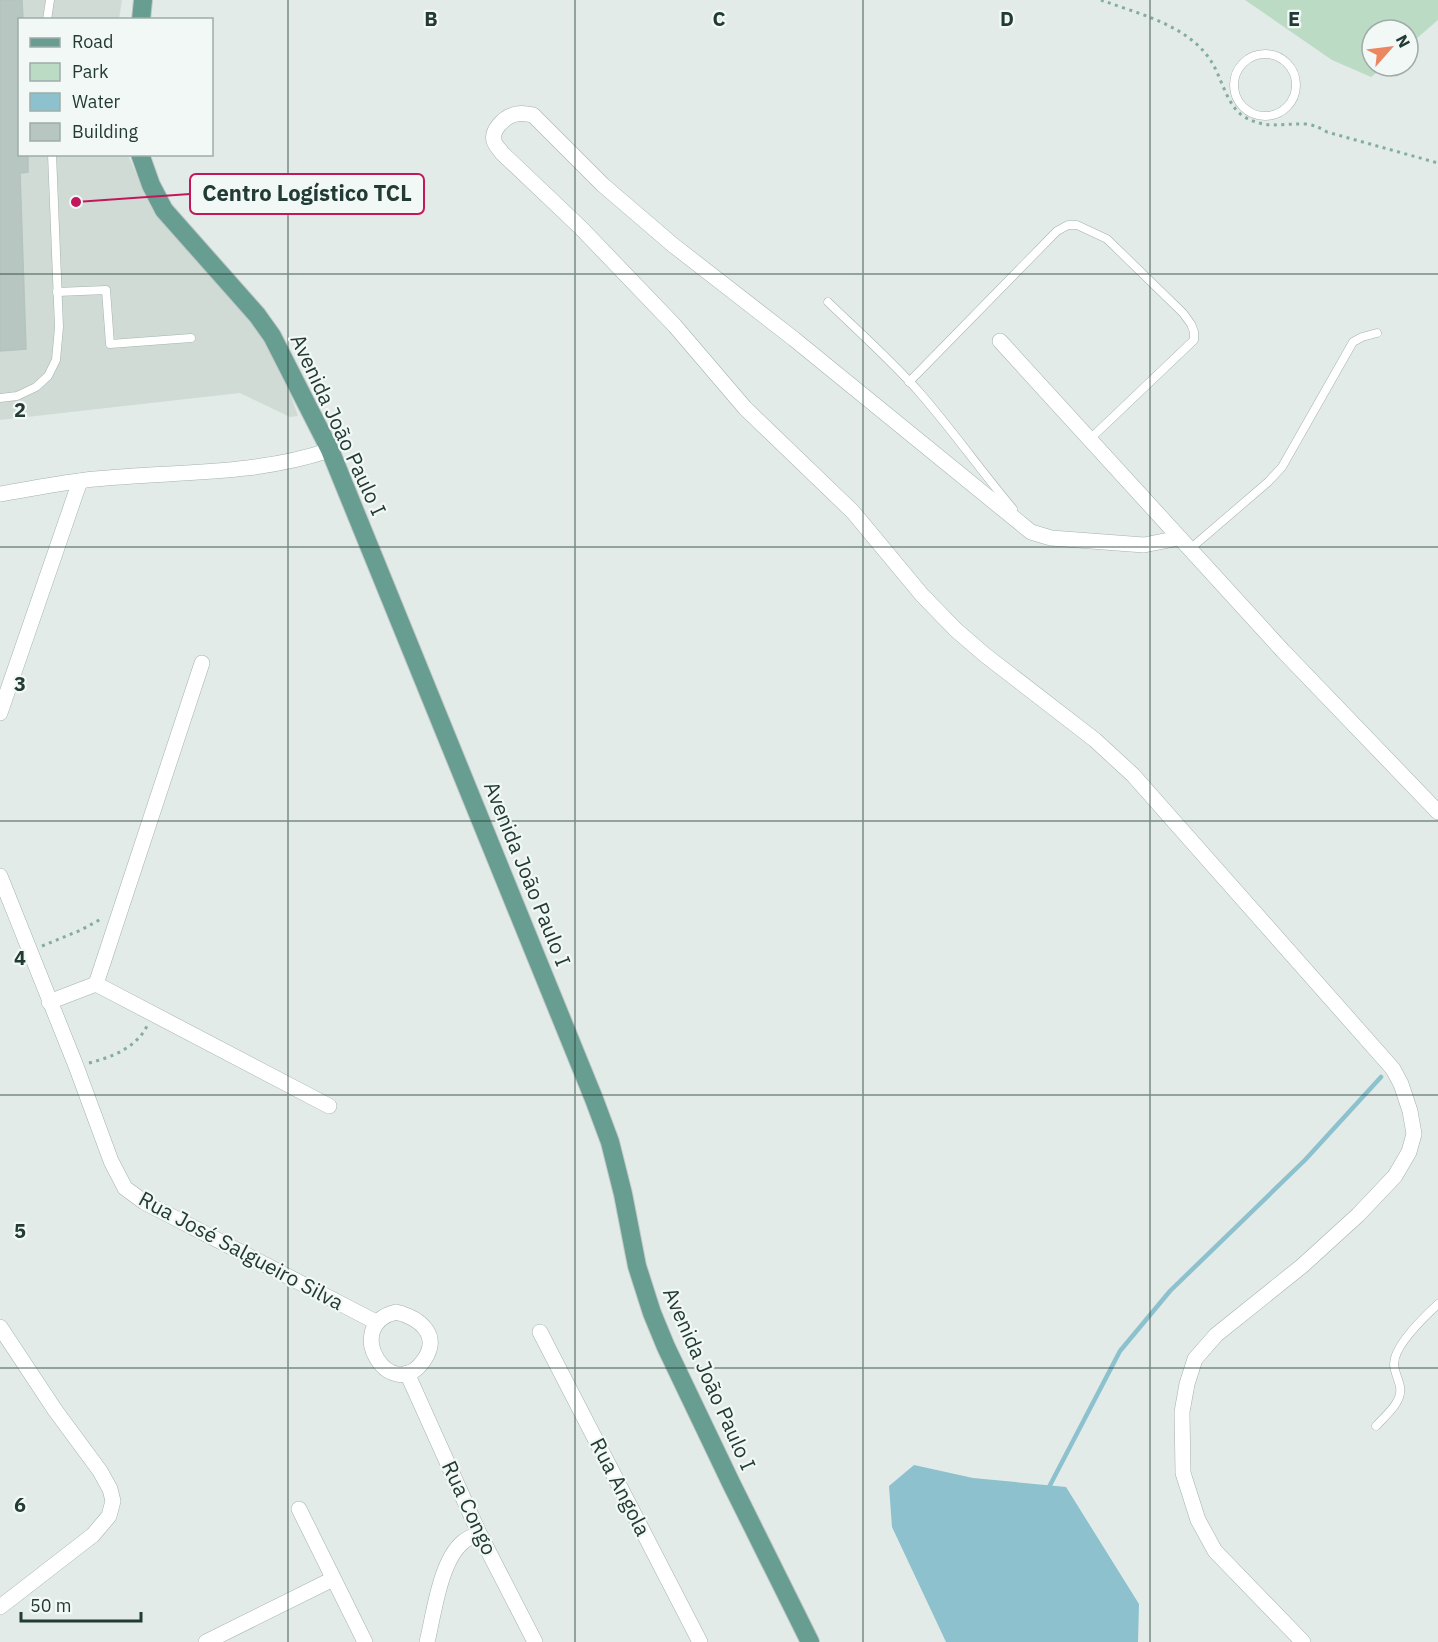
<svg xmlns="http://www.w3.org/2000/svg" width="1438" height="1642" font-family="'IBM Plex Sans',sans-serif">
	<rect width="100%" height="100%" fill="#e2ebe7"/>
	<path fill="#d0dbd6" d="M 0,0 L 122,0 L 119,19 L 20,20 L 20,154 L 128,155 L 143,189 L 160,216 L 251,319 L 281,367 L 298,416 L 290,417 L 240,393 L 0,420 Z"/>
	<path fill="#bcdbc5" d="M 1245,0 L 1438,0 L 1438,20 L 1408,46 L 1408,30 L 1372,30 L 1372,66 L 1385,66 L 1371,77 L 1332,60 Z"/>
	<path fill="#8cc1cd" d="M 914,1465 L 973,1478 L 1066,1487 L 1139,1604 L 1138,1642 L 946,1642 L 892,1527 L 889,1486 Z"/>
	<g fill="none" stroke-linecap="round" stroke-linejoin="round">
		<path stroke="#8cc1cd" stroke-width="4.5" d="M 1048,1489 L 1120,1351 L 1170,1291 L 1305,1160 L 1381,1077"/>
	</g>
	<path fill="#b7c6c0" stroke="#b4c4be" stroke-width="1.5" d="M 0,0 L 22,0 L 23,20 L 20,20 L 20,154 L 28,154 L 28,172 L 20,173 L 26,349 L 0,351 Z"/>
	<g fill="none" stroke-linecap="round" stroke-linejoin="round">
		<defs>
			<g id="lane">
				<path d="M 47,20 L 50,0"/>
				<circle cx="1265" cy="85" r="31"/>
				<path d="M 57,292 L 106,290 L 110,344 L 191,338"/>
				<path d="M 828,302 C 859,332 892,361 920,393 C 953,431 981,471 1013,509"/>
				<path d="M 909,382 L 1057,231 L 1068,225 L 1077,225 L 1107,239 L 1183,313 L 1191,324 L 1194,332 L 1194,340 L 1090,439"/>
				<path d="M 0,398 L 17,396 L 36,387 L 48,376 L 56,360 L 59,327 L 52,154"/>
				<path d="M 1190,549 L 1268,482 L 1282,467 L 1353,342 L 1362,337 L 1377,333"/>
				<path d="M 1376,1426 C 1385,1416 1403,1402 1400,1387 C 1399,1380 1394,1371 1394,1364 C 1394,1345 1425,1316 1438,1304"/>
			</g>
			<g id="street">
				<path d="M 1000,341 L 1283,651 L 1438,812"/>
				<path d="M 0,494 C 31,489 63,482 95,479 C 174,471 253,476 330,450"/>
				<path d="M 1179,538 L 1144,545 L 1051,538 L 1031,532 L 794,339 L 673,245 L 603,185 L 533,115 C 526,114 520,112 513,115 C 504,118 491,130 494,141 C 495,145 500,150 502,153 L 581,228 L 675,326 L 745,408 L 853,512 L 922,595 L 956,630 L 985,655 L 1095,740 L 1133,775 L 1393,1069 L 1401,1084 L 1410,1111 L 1414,1134 L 1409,1152 L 1395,1176 L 1358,1215 L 1302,1266 L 1216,1335 L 1195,1359 L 1187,1384 L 1182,1412 L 1183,1473 L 1198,1520 L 1215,1551 L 1303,1642"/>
				<path d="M 202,663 L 96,984 L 329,1106"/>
				<path d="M 0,713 L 80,481"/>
				<path d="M 0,876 L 76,1066 L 111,1161 L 125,1188 L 144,1202 L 376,1322"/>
				<path d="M 49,1002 L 96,984"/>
				<path d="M 396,1312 C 420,1318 441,1335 424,1360 C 392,1407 340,1326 396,1312 Z"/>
				<path d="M 0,1327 L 55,1410 L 100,1471 L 110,1489 L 113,1501 L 109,1516 L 93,1535 L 0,1607"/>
				<path d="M 540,1332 L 700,1642"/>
				<path d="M 407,1373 L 479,1533 L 535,1642"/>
				<path d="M 299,1509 L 365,1642"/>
				<path d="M 206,1642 L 333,1579"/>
				<path d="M 427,1642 C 434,1614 440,1561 463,1542 C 468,1538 474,1536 479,1533"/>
			</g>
			<g id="primary">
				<path d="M 141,20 L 143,0"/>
				<path d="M 140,154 L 151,185 L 164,210 L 257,315 L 272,336 L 330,450 L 594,1099 L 610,1142 L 623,1194 L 637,1266 L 652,1313 L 666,1347 L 731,1483 L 810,1642"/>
			</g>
		</defs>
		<use href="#lane" stroke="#a5b3ae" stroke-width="9"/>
		<use href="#street" stroke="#a5b3ae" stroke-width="16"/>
		<use href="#primary" stroke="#c1c8c6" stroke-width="20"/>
		<g stroke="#84ada1" stroke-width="3" stroke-dasharray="3 4.5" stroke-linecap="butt">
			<path d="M 1101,0 C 1139,14 1188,25 1211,61 C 1222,78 1226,104 1243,116 C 1265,130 1283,123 1306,124 C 1314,125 1320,128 1327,132 L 1438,163"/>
			<path d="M 42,946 L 81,930 L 101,919"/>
			<path d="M 89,1063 C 112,1057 136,1048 147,1026"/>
		</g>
		<use href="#lane" stroke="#fff" stroke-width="8"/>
		<use href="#street" stroke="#fff" stroke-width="15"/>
		<use href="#primary" stroke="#689e92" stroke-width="18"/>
	</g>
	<path fill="none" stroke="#233b35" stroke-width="1.5" stroke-opacity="0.55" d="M 288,0 L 288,1642M 575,0 L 575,1642M 863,0 L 863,1642M 1150,0 L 1150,1642M 0,274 L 1438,274M 0,547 L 1438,547M 0,821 L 1438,821M 0,1095 L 1438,1095M 0,1368 L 1438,1368"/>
	<g text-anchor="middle" stroke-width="4.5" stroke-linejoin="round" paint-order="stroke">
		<g font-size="21" fill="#233b35" stroke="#f2f8f5">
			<text transform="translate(338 425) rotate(65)" y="7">Avenida João Paulo I</text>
			<text transform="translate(527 874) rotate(68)" y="7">Avenida João Paulo I</text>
			<text transform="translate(241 1251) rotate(28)" y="7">Rua José Salgueiro Silva</text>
			<text transform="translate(709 1379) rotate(66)" y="7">Avenida João Paulo I</text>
			<text transform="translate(620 1487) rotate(63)" y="7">Rua Angola</text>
			<text transform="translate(469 1508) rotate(65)" y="7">Rua Congo</text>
		</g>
	</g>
	<g font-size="20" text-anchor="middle" font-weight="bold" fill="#233b35" stroke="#f2f8f5" stroke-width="4.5" stroke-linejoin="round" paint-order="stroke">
		<text x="431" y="26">B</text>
		<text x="719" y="26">C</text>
		<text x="1007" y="26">D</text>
		<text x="1294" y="26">E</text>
		<text x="20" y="417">2</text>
		<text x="20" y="691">3</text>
		<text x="20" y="965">4</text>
		<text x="20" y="1238">5</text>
		<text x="20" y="1512">6</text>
	</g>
	<path fill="none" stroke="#c2185b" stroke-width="2" d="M76 202L190 194"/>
	<circle fill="#c2185b" stroke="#f2f8f5" stroke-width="2" cx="76" cy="202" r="6"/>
	<rect fill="#f2f8f5" stroke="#c2185b" stroke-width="2" x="190" y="174" width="234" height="40" rx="6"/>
	<g font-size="22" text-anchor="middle" font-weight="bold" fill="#233b35">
		<text x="307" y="201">Centro Logístico TCL</text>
	</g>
	<rect x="18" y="18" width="195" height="138" fill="#f2f8f5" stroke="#9faca8" stroke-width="1.5"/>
	<rect x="30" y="38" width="30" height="9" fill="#689e92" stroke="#9faca8" stroke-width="1.5"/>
	<text x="72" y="48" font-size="18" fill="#233b35">Road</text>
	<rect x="30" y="63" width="30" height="18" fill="#bcdbc5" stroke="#9faca8" stroke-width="1.5"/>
	<text x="72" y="78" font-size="18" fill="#233b35">Park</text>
	<rect x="30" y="93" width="30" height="18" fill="#8cc1cd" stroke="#9faca8" stroke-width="1.5"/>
	<text x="72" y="108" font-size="18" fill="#233b35">Water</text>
	<rect x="30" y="123" width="30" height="18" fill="#b7c6c0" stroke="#9faca8" stroke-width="1.5"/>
	<text x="72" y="138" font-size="18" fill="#233b35">Building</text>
	<g transform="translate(1390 48) rotate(62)"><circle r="28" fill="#f2f8f5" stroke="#9faca8" stroke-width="1.5"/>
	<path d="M0-4.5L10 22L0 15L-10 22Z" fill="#ea8660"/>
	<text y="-9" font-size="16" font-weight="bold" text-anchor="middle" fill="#233b35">N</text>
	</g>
	<path d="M21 1612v9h120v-9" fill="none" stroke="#233b35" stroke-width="3"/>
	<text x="30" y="1612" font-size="18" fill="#233b35" stroke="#f2f8f5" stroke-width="4.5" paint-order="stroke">50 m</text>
</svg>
